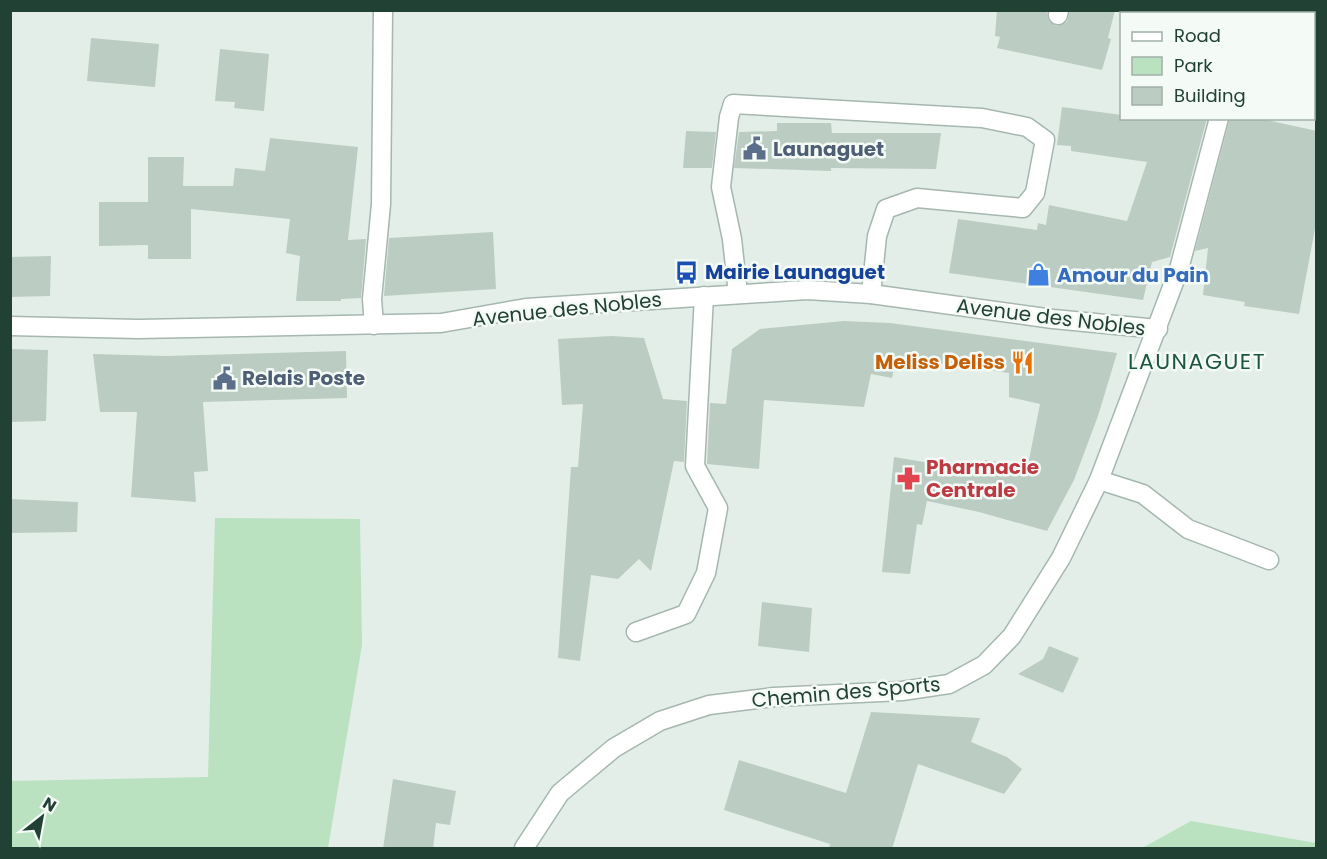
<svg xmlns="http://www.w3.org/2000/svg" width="1327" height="859" font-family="Poppins,sans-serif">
	<rect width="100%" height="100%" fill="#e3eee8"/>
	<g fill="#bae1c0">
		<path d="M 215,518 L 360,519 L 362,645 L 328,848 L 11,848 L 11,781 L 208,777 Z"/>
		<path d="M 1191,821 L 1316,843 L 1316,848 L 1142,848 Z"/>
	</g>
	<g fill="#bbccc3">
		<path d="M 997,10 L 1047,10 L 1048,19 L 1056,26 L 1067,22 L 1070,10 L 1115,10 L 1108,38 L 1111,39 L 1102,70 L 997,48 L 1000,37 L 995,36 Z"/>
		<path d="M 91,38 L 159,44 L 155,87 L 87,81 Z"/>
		<path d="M 220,49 L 269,54 L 264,111 L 234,108 L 235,102 L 215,101 Z"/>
		<path d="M 1062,107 L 1122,115 L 1122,118 L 1207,118 L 1170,257 L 1152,262 L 1143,300 L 949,273 L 958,219 L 1037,230 L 1038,223 L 1046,225 L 1049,205 L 1127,221 L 1147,162 L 1071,151 L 1071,146 L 1057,145 Z"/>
		<path d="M 1230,118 L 1258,118 L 1317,131 L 1317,218 L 1299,314 L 1244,306 L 1245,302 L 1203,295 L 1208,248 L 1195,251 Z"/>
		<path d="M 777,123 L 831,123 L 832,133 L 941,133 L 936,169 L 831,168 L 831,171 L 734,168 L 739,132 L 777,131 Z"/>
		<path d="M 686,131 L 716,132 L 712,168 L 683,168 Z"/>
		<path d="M 270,138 L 358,147 L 348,240 L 366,239 L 361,298 L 341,299 L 341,301 L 296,301 L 300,256 L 286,253 L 290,219 L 191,209 L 191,259 L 148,259 L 148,245 L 99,246 L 99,202 L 148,202 L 148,157 L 184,157 L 183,186 L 233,186 L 235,168 L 265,171 Z"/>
		<path d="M 493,232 L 496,289 L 384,296 L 389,238 Z"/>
		<path d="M 51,256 L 50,296 L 10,297 L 10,257 Z"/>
		<path d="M 844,321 L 890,323 L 1117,353 L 1098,416 L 1074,480 L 1047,531 L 979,512 L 927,501 L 922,525 L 917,524 L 910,574 L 882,572 L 894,457 L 984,472 L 985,460 L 1018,465 L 1020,462 L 1028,465 L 1040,404 L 1009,397 L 1009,373 L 916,360 L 915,364 L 896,359 L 892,378 L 871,374 L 864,407 L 764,400 L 759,469 L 707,464 L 710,403 L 726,404 L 732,349 L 760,329 Z"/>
		<path d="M 612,336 L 644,338 L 663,399 L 687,401 L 684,462 L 674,461 L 651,571 L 639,559 L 618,579 L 591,575 L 580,661 L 558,658 L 571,467 L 578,467 L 583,404 L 562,405 L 558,339 Z"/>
		<path d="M 10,349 L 48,350 L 46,421 L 10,422 Z"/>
		<path d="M 346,351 L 347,398 L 203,402 L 208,471 L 194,472 L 196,502 L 131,497 L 137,412 L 100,412 L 93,354 L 166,356 Z"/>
		<path d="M 10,499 L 78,502 L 77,532 L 10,533 Z"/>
		<path d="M 762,602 L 812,608 L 809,652 L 758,646 Z"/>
		<path d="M 1049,646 L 1079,658 L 1063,693 L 1018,674 L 1043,659 Z"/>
		<path d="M 871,712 L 980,718 L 971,742 L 1007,757 L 1022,769 L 1004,794 L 918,764 L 892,849 L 829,849 L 830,844 L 724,810 L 739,760 L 846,793 Z"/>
		<path d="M 393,779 L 456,791 L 450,825 L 436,823 L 433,849 L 383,849 Z"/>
	</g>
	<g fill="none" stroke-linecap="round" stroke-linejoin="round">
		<defs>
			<g id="service">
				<path d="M 1058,15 L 1059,10"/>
				<path d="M 738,294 L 732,239 L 721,187 L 729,117 L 733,104 L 982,118 L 1027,127 L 1045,140 L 1035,193 L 1023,208 L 917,198 L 886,209 L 877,236 L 871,294"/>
				<path d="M 1099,480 L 1143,494 L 1188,529 L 1269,560"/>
				<path d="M 636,632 L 686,614 L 706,573 L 718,508 L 695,466 L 704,296"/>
			</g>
			<path id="minor" d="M 374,325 L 372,299 L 381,204 L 383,10"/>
			<g id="tertiary">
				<path d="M 1246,14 L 1247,10"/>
				<path d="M 10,326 L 138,329 L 441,323 L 526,308 L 807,290 L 871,294 L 1053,319 L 1158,329"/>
				<path d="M 524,848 L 560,793 L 614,748 L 660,721 L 709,705 L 774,697 L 902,691 L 949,684 L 984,665 L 1012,636 L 1061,558 L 1099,480 L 1179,269 L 1219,118"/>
			</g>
		</defs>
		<use href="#service" stroke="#a5b7af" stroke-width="21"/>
		<use href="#minor" stroke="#a5b7af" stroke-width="21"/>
		<use href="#tertiary" stroke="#a5b7af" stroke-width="21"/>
		<use href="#service" stroke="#fff" stroke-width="18"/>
		<use href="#minor" stroke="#fff" stroke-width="18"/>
		<use href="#tertiary" stroke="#fff" stroke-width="18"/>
	</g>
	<defs>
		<symbol id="civic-bare" viewBox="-9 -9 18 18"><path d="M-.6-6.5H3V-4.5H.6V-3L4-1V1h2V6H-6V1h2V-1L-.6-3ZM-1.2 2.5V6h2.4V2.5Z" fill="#5c6f8a" stroke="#f4faf6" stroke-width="2.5" paint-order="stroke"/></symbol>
		<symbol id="bus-bare" viewBox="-9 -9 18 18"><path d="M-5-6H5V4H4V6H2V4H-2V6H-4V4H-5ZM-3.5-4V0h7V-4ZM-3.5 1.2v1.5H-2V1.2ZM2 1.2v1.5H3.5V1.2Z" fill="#1a4fb4" stroke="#f4faf6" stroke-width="2.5" paint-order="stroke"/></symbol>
		<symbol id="shop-bare" viewBox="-9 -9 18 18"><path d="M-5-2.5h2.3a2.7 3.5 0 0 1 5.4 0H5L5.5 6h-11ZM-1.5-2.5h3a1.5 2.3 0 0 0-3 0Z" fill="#3f7fe0" stroke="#f4faf6" stroke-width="2.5" paint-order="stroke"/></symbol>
		<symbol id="restaurant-bare" viewBox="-9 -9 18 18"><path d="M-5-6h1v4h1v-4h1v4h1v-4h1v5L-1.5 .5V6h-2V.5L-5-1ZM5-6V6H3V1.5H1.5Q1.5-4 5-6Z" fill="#e8710a" stroke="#f4faf6" stroke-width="2.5" paint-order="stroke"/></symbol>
		<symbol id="pharmacy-bare" viewBox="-9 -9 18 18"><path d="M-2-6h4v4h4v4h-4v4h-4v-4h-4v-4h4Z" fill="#e0444e" stroke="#f4faf6" stroke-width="2.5" paint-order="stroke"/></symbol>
	</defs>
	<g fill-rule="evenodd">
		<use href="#civic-bare" x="738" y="132" width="33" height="33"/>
		<use href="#bus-bare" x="670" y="256" width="33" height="33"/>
		<use href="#shop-bare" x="1022" y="258" width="33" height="33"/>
		<use href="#restaurant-bare" x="1006" y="346" width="33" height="33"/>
		<use href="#civic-bare" x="208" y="362" width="33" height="33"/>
		<use href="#pharmacy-bare" x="892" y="462" width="33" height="33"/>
	</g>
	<g text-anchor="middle" stroke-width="5" stroke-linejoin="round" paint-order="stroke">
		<g font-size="20" font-weight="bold" fill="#4e5e75" stroke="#f4faf6" text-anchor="start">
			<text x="773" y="156">Launaguet</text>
			<text x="242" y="385">Relais Poste</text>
		</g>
		<g font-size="20" font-weight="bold" fill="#164399" stroke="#f4faf6" text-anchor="start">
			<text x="705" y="279">Mairie Launaguet</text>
		</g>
		<g font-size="20" font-weight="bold" fill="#366cbe" stroke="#f4faf6" text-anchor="start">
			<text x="1057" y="282">Amour du Pain</text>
		</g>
		<g font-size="20" fill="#214135" stroke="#f4faf6">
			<text transform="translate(567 309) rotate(-6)" y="7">Avenue des Nobles</text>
			<text transform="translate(1051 317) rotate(7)" y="7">Avenue des Nobles</text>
			<text transform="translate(846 692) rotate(-5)" y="7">Chemin des Sports</text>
		</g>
		<g font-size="20" font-weight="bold" fill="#c56008" stroke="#f4faf6" text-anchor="end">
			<text x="1005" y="369">Meliss Deliss</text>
		</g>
		<g font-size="20" font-weight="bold" fill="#be3a42" stroke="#f4faf6" text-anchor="start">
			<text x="926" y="474">Pharmacie<tspan x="926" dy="23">Centrale</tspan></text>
		</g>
		<g font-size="22" letter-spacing="1.5" fill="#1a5640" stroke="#f4faf6">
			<text x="1197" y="369">LAUNAGUET</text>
		</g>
	</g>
	<rect width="1327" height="859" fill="none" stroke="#214135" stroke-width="24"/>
	<rect x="1120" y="12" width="195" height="108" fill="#f4faf6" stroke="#a0b0a9" stroke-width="1.5"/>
	<rect x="1132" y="32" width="30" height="9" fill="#ffffff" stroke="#a0b0a9" stroke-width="1.5"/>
	<text x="1174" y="42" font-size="18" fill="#214135">Road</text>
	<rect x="1132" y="57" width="30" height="18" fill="#bae1c0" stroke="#a0b0a9" stroke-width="1.5"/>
	<text x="1174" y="72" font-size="18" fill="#214135">Park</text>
	<rect x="1132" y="87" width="30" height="18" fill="#bbccc3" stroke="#a0b0a9" stroke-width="1.5"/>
	<text x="1174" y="102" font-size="18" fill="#214135">Building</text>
	<g transform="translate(42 817) rotate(31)" stroke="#f4faf6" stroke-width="4.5" paint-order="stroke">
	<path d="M0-4.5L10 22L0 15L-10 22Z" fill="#214135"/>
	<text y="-9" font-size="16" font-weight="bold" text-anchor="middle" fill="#214135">N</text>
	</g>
</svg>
